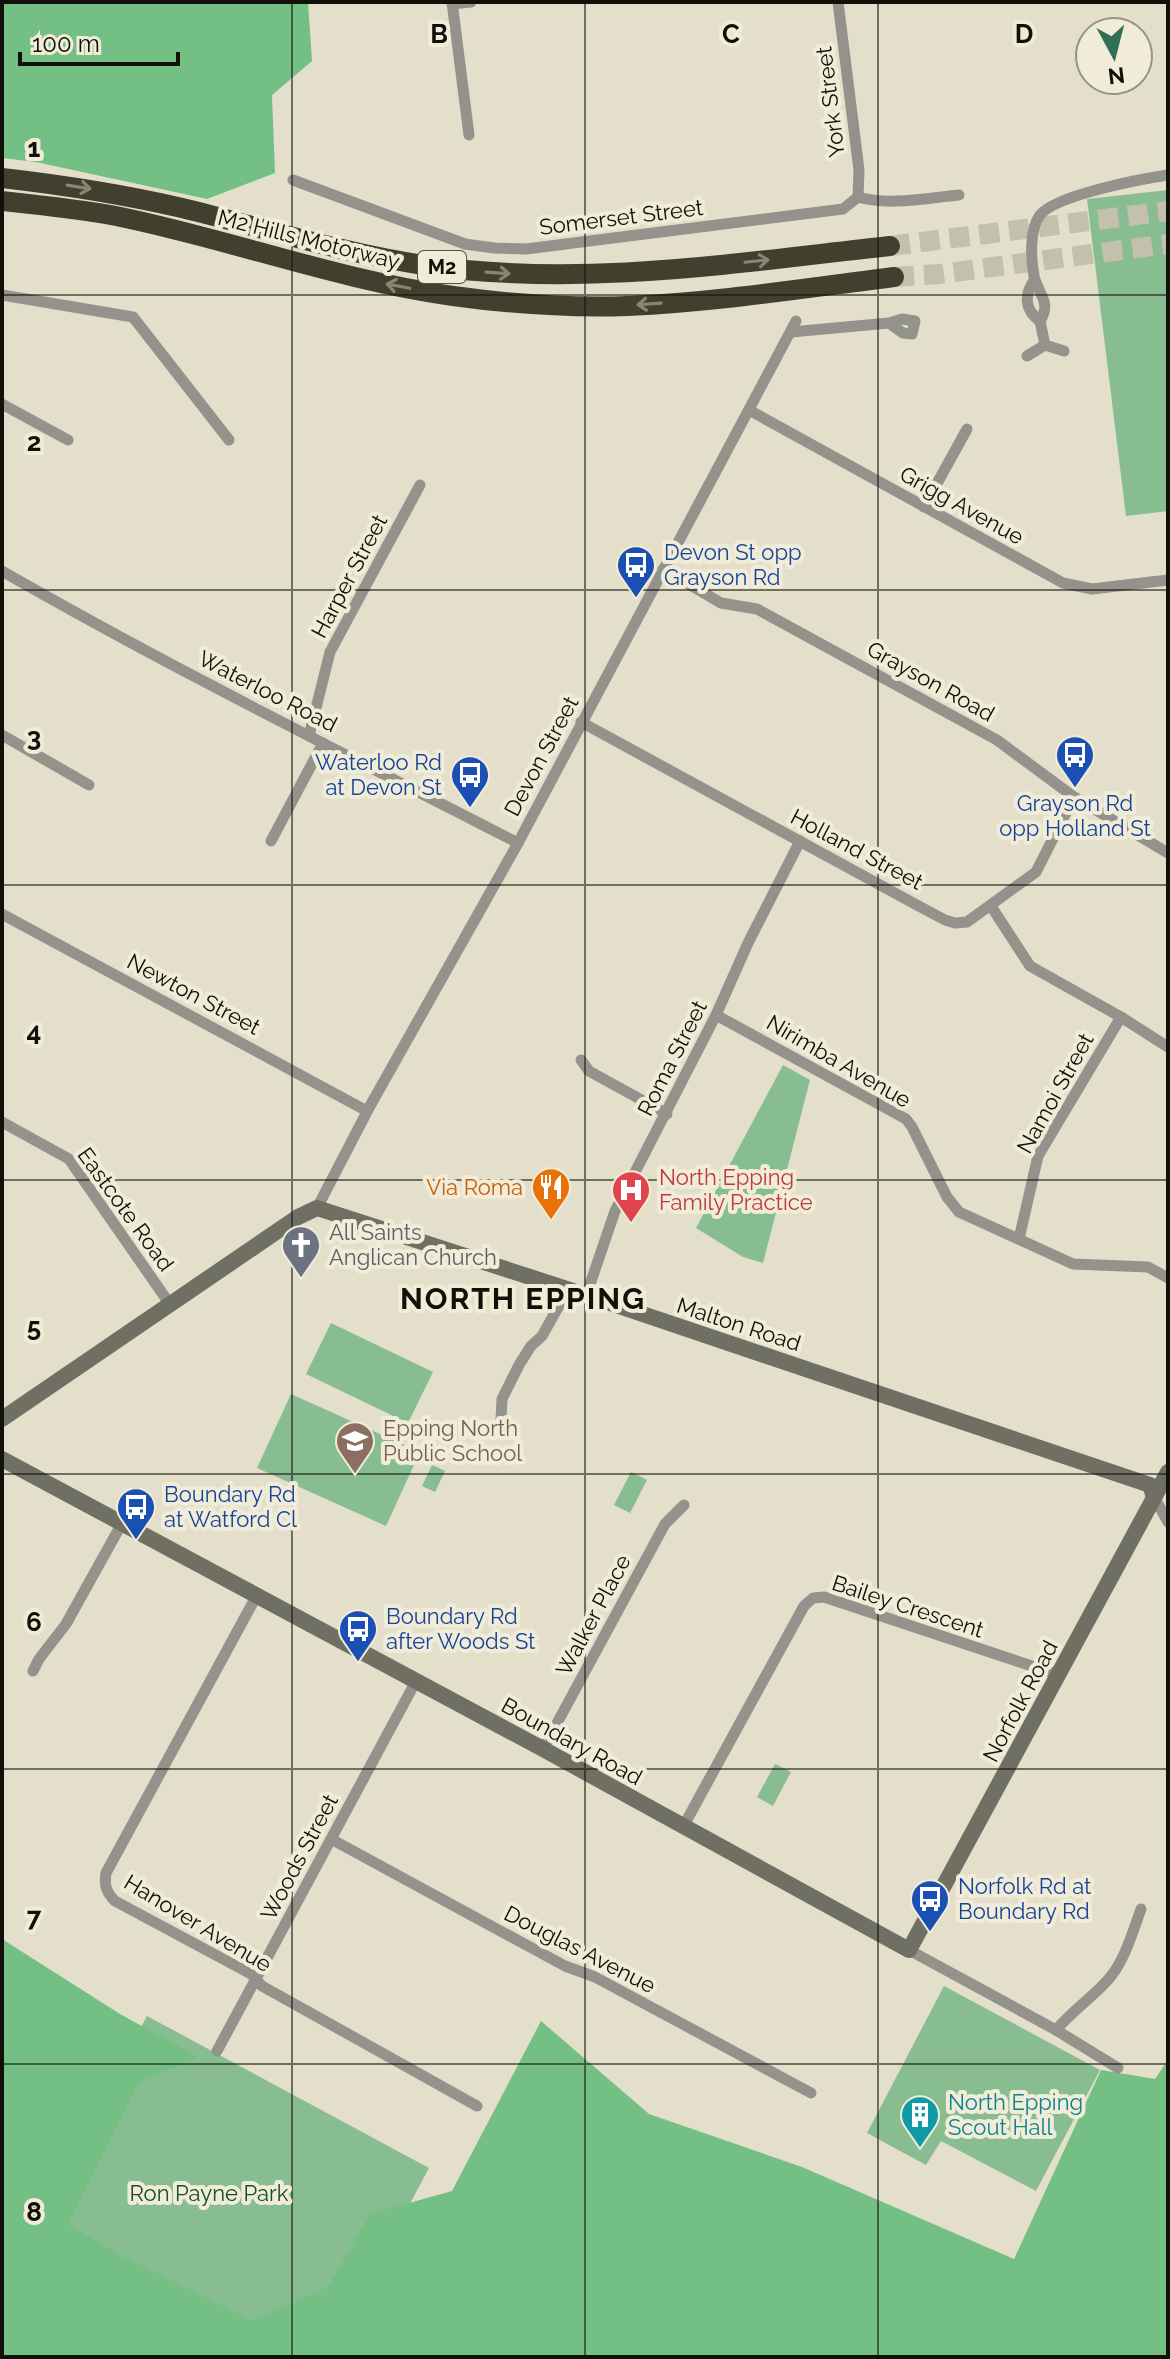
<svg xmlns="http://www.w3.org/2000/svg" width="1170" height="2359" font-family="Raleway,sans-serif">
	<rect width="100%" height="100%" fill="#e4dfcb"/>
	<g fill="#88bd91">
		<path d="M 1168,190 L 1168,511 L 1126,516 L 1087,199 Z"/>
		<path d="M 783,1065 L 810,1080 L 763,1263 L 743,1257 L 696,1228 Z"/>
		<path d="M 331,1323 L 433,1372 L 408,1423 L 306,1374 Z"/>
		<path d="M 291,1394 L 420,1452 L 386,1526 L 257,1468 Z"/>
		<path d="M 432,1465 L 445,1471 L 435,1492 L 422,1486 Z"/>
		<path d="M 631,1472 L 647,1480 L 630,1513 L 614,1505 Z"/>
		<path d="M 775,1764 L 791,1772 L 773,1806 L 757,1797 Z"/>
		<path d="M 944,1986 L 1100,2070 L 1036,2191 L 941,2141 L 926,2165 L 867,2133 Z"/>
		<path d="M 147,2016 L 429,2168 L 328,2357 L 27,2238 Z"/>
	</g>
	<g fill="#74bf83">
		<path d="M 2,2 L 308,2 L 312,61 L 272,95 L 275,173 L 207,199 L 36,162 L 2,158 Z"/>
		<path d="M 2,1939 L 120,2014 L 198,2057 L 138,2083 L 68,2224 L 120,2255 L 253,2321 L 328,2287 L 370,2214 L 452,2191 L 541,2021 L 649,2114 L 802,2167 L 1014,2259 L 1101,2070 L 1155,2079 L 1168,2060 L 1168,2357 L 2,2357 Z"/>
	</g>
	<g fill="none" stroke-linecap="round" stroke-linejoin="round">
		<g stroke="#c4c0ae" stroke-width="20" stroke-dasharray="20 10" stroke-linecap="butt">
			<path d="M 890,246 L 1168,211"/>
			<path d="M 894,277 L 939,274 L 1168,244"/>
		</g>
		<g stroke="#93938b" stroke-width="11">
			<path d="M 452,2 L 469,135"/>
			<path d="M 838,2 L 859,170 L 858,197"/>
			<path d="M 452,4 L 471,2"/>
			<path d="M 293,180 L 465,244 L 494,248 L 526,249 L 843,209 L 858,197 C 890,206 926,198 959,195"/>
			<path d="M 1035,279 C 1024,294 1024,310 1040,321 C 1052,302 1038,294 1034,276 C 1031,259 1029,230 1040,215 C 1056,195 1141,179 1168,175"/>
			<path d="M 2,295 L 133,317 L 229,440"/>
			<path d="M 1040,321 L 1045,345 L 1064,351"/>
			<path d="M 791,332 L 889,323 L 902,319 L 915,321 L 912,334 L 903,333 L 889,323"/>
			<path d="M 1027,356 L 1045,345"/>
			<path d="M 2,404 L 68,440"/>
			<path d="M 749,410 L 1063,583 L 1092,589 L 1168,580"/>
			<path d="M 924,507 L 967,429"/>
			<path d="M 663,569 L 721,603 L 757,609 L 997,740 L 1074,797 L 1168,853"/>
			<path d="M 2,571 C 171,668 345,754 518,843"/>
			<path d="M 581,722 L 915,904 L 945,920 L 955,923 L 967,922 L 1036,872 L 1074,797"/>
			<path d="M 2,735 L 89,785"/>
			<path d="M 309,736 L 330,652 L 420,485"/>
			<path d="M 271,841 L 323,743"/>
			<path d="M 991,906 L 1030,966 L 1121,1017 L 1168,1047"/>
			<path d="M 2,914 L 367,1111"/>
			<path d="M 716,1015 L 906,1119 L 912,1127 L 947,1197 L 959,1212 L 1073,1264 L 1148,1267 L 1168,1278"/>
			<path d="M 581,1060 L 589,1071 L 667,1114"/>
			<path d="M 2,1122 L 69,1159 L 169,1303"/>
			<path d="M 317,1208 L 370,1106 L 518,843 L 796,321"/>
			<path d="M 1019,1239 L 1038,1156 L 1121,1017"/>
			<path d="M 586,1296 L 615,1211 L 716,1015 L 748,943 L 800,841"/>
			<path d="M 501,1420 L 502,1399 L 519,1365 L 531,1346 L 542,1336 L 561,1302 L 565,1289"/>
			<path d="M 1154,1497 L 1168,1522"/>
			<path d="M 257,1595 L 106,1873 C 104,1885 106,1892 115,1901 L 251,1974 L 262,1986 L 477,2106"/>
			<path d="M 33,1671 L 39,1659 L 66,1624 L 121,1525"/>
			<path d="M 543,1749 L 665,1524 L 684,1505"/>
			<path d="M 683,1827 L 804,1606 L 813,1598 L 824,1597 L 1059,1675"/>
			<path d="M 331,1839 L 565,1966 L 595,1977 L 811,2093"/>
			<path d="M 909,1950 L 1056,2030 L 1118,2068"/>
			<path d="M 1056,2030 C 1071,2012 1090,1999 1106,1982 C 1124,1963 1132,1934 1141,1909"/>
			<path d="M 217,2051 L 416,1681"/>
		</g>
		<g stroke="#6f6f63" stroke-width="16">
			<path d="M 2,1419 L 298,1217 L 317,1208 L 598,1299 L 1150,1485 L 1154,1497"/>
			<path d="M 2,1459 L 543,1749 L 909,1950 L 1168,1472"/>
		</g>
		<g stroke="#41402f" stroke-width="20">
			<path d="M 2,178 C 63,185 122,194 182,208 C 265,228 345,254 430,266 C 587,287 734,263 890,246"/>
			<path d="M 2,201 C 40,205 79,209 116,216 C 229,239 338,280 453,296 C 511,304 570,308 628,306 C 717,302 806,288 894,277"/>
		</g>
	</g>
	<defs><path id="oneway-shaft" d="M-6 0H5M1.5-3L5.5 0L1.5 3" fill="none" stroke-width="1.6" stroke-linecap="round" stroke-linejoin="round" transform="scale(2)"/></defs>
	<g stroke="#878573">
		<use href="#oneway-shaft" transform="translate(79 187) rotate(9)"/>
		<use href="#oneway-shaft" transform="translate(757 261) rotate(-6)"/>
		<use href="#oneway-shaft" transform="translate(498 273) rotate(4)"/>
		<use href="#oneway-shaft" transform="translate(398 286) rotate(-169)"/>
		<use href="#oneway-shaft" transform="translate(649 304) rotate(176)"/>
	</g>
	<path fill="none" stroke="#111009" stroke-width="2" stroke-opacity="0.55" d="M 292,2 L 292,2357M 585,2 L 585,2357M 878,2 L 878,2357M 2,295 L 1168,295M 2,590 L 1168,590M 2,885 L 1168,885M 2,1180 L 1168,1180M 2,1474 L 1168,1474M 2,1769 L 1168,1769M 2,2064 L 1168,2064"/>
	<defs>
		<symbol id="bus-pin" viewBox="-11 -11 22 30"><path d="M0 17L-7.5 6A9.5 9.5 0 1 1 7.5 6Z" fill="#1a4fb4" stroke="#f1ecd8"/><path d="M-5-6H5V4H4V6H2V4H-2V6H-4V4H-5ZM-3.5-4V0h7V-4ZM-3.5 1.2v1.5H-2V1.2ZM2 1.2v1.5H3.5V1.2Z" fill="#fff"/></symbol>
		<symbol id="restaurant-pin" viewBox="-11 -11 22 30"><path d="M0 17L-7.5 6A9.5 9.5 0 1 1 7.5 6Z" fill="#e8710a" stroke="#f1ecd8"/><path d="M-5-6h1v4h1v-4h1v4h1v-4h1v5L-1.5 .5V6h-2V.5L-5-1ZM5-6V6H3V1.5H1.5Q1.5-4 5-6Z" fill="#fff"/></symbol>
		<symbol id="hospital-pin" viewBox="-11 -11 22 30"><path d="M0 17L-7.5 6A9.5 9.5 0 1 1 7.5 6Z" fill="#e0444e" stroke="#f1ecd8"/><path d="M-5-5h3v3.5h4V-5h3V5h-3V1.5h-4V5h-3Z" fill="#fff"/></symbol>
		<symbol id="church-pin" viewBox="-11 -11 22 30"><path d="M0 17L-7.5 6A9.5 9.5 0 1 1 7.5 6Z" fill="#6b7280" stroke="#f1ecd8"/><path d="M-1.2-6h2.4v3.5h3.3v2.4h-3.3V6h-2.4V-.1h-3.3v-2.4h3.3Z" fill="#fff"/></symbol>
		<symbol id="school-pin" viewBox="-11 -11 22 30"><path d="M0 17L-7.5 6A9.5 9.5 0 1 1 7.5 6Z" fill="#8d6e63" stroke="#f1ecd8"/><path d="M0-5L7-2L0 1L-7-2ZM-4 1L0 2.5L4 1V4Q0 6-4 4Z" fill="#fff"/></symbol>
		<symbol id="building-pin" viewBox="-11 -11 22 30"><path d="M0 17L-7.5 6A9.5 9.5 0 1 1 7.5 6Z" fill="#0f9aa8" stroke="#f1ecd8"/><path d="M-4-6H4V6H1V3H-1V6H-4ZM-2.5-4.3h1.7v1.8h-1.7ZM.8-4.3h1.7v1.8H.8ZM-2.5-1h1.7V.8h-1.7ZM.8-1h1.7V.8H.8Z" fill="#fff"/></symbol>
	</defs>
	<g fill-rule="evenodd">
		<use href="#bus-pin" x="614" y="543" width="44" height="60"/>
		<use href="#bus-pin" x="1053" y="733" width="44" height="60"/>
		<use href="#bus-pin" x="448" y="753" width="44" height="60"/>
		<use href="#restaurant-pin" x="529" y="1165" width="44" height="60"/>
		<use href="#hospital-pin" x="609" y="1168" width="44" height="60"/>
		<use href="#church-pin" x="279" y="1223" width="44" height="60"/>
		<use href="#school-pin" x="333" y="1419" width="44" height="60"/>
		<use href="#bus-pin" x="114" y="1485" width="44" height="60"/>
		<use href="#bus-pin" x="336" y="1607" width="44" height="60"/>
		<use href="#bus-pin" x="908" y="1877" width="44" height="60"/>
		<use href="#building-pin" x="898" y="2093" width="44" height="60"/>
	</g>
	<g text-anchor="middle" stroke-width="8" stroke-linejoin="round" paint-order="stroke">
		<rect fill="#f1ecd8" stroke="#545247" stroke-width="2" x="418" y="251" width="48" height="32" rx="6"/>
		<g font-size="20" font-weight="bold" fill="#111009">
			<text x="442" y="274">M2</text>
		</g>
		<g font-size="22" fill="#111009" stroke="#f1ecd8">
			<text transform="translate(830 102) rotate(-97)" y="8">York Street</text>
			<text transform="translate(621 217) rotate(-7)" y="8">Somerset Street</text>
			<text transform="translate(309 239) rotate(14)" y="8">M2 Hills Motorway</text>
			<text transform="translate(962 505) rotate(29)" y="8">Grigg Avenue</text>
			<text transform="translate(349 576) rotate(-62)" y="8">Harper Street</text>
			<text transform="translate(931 681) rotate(29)" y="8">Grayson Road</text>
			<text transform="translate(268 691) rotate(27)" y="8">Waterloo Road</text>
			<text transform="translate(541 756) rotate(-62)" y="8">Devon Street</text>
			<text transform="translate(857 849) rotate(28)" y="8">Holland Street</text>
			<text transform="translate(194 994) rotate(28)" y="8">Newton Street</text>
			<text transform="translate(672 1058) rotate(-63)" y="8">Roma Street</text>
			<text transform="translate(839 1061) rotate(30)" y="8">Nirimba Avenue</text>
			<text transform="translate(1055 1093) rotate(-61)" y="8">Namoi Street</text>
			<text transform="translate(126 1209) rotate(54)" y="8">Eastcote Road</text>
			<text transform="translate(739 1324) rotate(18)" y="8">Malton Road</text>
			<text transform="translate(908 1606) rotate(18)" y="8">Bailey Crescent</text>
			<text transform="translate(593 1615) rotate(-62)" y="8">Walker Place</text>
			<text transform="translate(1020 1701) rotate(-62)" y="8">Norfolk Road</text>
			<text transform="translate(572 1741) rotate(29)" y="8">Boundary Road</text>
			<text transform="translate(299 1857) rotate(-62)" y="8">Woods Street</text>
			<text transform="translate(198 1923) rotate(31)" y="8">Hanover Avenue</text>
			<text transform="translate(580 1949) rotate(27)" y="8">Douglas Avenue</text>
		</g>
		<g font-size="22" fill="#164399" stroke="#f1ecd8" text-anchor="start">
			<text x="664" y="560">Devon St opp<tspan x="664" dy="25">Grayson Rd</tspan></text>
			<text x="442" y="770" text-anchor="end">Waterloo Rd<tspan x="442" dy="25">at Devon St</tspan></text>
			<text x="1075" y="811" text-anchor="middle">Grayson Rd<tspan x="1075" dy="25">opp Holland St</tspan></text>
			<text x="164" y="1502">Boundary Rd<tspan x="164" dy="25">at Watford Cl</tspan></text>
			<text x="386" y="1624">Boundary Rd<tspan x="386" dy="25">after Woods St</tspan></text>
			<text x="958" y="1894">Norfolk Rd at<tspan x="958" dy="25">Boundary Rd</tspan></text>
		</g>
		<g font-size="22" fill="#be3a42" stroke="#f1ecd8" text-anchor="start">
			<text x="659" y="1185">North Epping<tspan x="659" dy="25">Family Practice</tspan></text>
		</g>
		<g font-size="22" fill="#c56008" stroke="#f1ecd8" text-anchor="end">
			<text x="523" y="1195">Via Roma</text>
		</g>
		<g font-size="22" fill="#5b616d" stroke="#f1ecd8" text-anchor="start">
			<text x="329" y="1240">All Saints<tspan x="329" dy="25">Anglican Church</tspan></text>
		</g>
		<g font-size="22" fill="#785e54" stroke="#f1ecd8" text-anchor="start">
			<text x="383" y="1436">Epping North<tspan x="383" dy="25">Public School</tspan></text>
		</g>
		<g font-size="22" fill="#0d838f" stroke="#f1ecd8" text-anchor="start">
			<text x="948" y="2110">North Epping<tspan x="948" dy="25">Scout Hall</tspan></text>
		</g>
		<g font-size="22" fill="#184e27" stroke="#f1ecd8">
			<text x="209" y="2201">Ron Payne Park</text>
		</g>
		<g font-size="30" font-weight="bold" letter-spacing="2" fill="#111009" stroke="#f1ecd8">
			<text x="523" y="1309">NORTH EPPING</text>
		</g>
	</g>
	<g font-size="26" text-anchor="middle" font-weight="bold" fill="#111009" stroke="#f1ecd8" stroke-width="8" stroke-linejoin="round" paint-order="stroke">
		<text x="439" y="43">B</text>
		<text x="731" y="43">C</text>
		<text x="1024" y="43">D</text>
		<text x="34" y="157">1</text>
		<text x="34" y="451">2</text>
		<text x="34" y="746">3</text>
		<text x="34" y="1041">4</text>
		<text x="34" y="1336">5</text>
		<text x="34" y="1631">6</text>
		<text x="34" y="1926">7</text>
		<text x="34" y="2221">8</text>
	</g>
	<rect width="1170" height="2359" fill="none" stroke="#111009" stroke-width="8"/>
	<g transform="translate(1114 56) rotate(173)"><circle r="38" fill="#f1ecd8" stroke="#979485" stroke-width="2"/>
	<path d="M0-6L14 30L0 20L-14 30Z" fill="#326e57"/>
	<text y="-12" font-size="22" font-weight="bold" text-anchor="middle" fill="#111009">N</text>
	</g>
	<path d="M20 52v12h158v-12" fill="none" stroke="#111009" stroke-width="4"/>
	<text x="32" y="52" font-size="24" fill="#111009" stroke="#f1ecd8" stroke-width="6" paint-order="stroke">100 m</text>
</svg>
